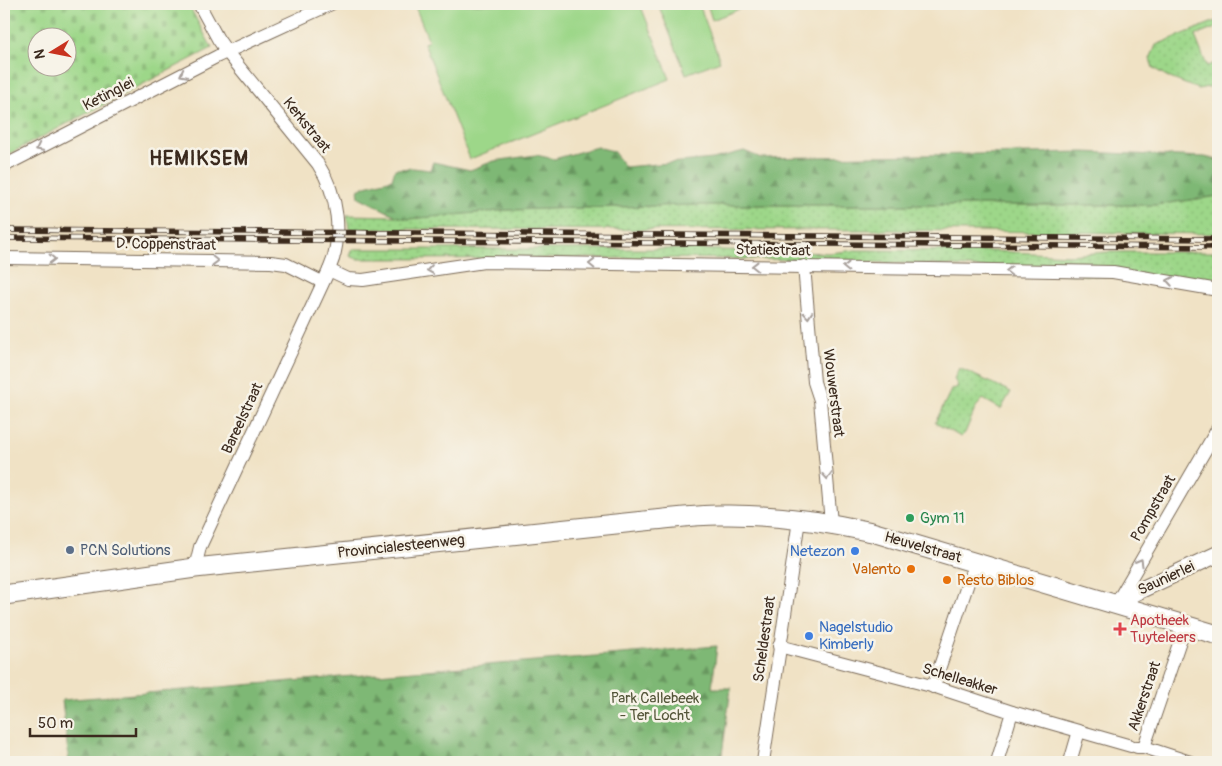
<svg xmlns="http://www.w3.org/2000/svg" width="1222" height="766" font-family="Pangolin,sans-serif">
	<defs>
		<pattern id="grass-dots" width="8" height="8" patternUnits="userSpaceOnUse" patternTransform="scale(1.25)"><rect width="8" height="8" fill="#9dd789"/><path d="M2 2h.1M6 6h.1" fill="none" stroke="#88b976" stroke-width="1.8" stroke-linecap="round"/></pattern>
		<pattern id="forest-firs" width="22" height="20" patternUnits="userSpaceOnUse" patternTransform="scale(1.25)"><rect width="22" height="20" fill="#7eb875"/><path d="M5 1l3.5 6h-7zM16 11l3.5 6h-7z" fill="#68965f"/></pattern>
		<pattern id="cemetery-stones" width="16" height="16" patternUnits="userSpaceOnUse" patternTransform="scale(1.25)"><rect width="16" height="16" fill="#9dd789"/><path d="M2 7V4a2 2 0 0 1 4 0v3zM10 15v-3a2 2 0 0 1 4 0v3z" fill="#88b976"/></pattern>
	</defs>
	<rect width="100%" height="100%" fill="#f7f3e8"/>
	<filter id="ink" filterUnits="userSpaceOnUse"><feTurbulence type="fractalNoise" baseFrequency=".02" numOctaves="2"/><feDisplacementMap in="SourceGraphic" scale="10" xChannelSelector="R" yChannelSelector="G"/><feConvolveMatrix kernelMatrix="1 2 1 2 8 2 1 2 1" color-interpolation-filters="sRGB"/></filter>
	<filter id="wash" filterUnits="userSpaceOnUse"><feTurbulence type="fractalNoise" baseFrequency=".0096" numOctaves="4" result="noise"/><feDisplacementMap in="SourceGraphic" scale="20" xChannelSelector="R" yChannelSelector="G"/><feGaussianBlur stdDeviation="1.12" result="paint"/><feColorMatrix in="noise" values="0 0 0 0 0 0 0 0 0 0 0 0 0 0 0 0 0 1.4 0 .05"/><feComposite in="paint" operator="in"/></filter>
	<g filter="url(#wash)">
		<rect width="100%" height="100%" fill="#f0e2c5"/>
		<g fill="url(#grass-dots)" stroke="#6c8054">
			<path d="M 1218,20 L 1218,27 L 1195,36 L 1207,66 L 1218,62 L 1218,85 L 1198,89 L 1170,78 L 1153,68 L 1150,59 L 1156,45 Z"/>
			<path d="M 1218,196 L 1218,234 L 890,230 L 349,229 L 347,215 L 396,216 L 408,219 L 509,210 L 689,205 L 1155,205 Z"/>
			<path d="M 353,249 L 686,249 L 830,253 L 855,250 L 994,251 L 1069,255 L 1108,252 L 1218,252 L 1218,285 C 1117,278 1017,269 916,264 C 730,255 543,259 357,259 L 350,256 Z"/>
			<path d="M 959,368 L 1011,392 L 1001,409 L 983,399 L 976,407 L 965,433 L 961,437 L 935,423 L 952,388 L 954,389 L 958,386 L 954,379 Z"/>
		</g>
		<g fill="url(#forest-firs)" stroke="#5c714a">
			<path d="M 597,147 L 613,151 L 625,167 L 713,159 L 744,151 L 761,158 L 1083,152 L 1205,157 L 1218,160 L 1218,196 L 1155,205 L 689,205 L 509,210 L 408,219 L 396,216 L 359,197 L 358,190 L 366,186 L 392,179 L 395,169 L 413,168 L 430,170 L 433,162 L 470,170 L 494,161 L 536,155 L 554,159 Z"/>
			<path d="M 717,646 L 712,688 L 731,688 L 721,762 L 69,762 L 62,700 Z"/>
		</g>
		<path fill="url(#cemetery-stones)" stroke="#6c8054" fill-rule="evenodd" d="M 4,4 L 188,4 L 212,48 L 9,154 L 4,143 ZM 38,38 L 68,38 L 68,68 L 38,68 Z"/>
		<g fill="#9dd789" stroke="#6c8054">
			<path d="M 414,4 L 640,4 L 670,79 L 470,159 L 424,43 L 429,41 Z"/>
			<path d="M 658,4 L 699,4 L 720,61 L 686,74 Z"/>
			<path d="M 707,4 L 752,4 L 712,20 Z"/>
		</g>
	</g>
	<g filter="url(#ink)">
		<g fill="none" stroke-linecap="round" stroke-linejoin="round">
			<defs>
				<g id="minor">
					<path d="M 4,166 L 218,56 L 331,4"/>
					<path d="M 4,258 L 271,262 L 286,264 L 322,282"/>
					<path d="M 804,266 L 814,382 L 820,400 L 831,523"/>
					<path d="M 329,270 L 348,279 L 363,280 L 484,262 L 1113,272 L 1218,290"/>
					<path d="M 195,568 L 200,547 L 329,270 C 344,236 338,195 318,164 L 227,52 L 218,39 L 199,4"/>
					<path d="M 1117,602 L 1218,428"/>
					<path d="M 779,646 L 939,688 L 1012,712 L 1131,746"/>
					<path d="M 933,687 L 975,562"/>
					<path d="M 1137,747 L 1144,747 L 1190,762"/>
					<path d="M 1144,747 L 1185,626"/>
					<path d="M 763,762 L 799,520"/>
					<path d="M 997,762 L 1012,712"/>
					<path d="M 1070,762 L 1079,731"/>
				</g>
				<path id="tertiary" d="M 1115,604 L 1134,593 L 1218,554"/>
				<path id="secondary" d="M 4,595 L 195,568 L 654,520 C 675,518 697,515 719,515 C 770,514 822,521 872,532 L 1218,635"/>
			</defs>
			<use href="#minor" stroke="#7a6a58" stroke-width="14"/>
			<use href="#tertiary" stroke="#7a6a58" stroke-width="18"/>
			<use href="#secondary" stroke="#7a6a58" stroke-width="21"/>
			<use href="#minor" stroke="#fff" stroke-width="12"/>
			<use href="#tertiary" stroke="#fff" stroke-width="16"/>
			<use href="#secondary" stroke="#fff" stroke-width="19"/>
			<defs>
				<g id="rail">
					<path d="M 4,230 L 1218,239"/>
					<path d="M 4,238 L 1218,247"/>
				</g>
			</defs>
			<use href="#rail" stroke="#3b2a1e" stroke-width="5.5"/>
			<use href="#rail" stroke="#f7f3e8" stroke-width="4" stroke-dasharray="11" stroke-linecap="butt"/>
		</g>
		<defs><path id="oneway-chevron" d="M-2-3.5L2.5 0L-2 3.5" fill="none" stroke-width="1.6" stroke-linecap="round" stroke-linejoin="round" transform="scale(1.25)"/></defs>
		<g stroke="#a79f9a">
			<use href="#oneway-chevron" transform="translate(183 74) rotate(153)"/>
			<use href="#oneway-chevron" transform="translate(39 148) rotate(153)"/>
			<use href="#oneway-chevron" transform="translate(52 259) rotate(1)"/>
			<use href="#oneway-chevron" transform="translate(215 261) rotate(1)"/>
			<use href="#oneway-chevron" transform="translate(592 264) rotate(-179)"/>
			<use href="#oneway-chevron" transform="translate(755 266) rotate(-179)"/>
			<use href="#oneway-chevron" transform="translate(846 267) rotate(-179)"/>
			<use href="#oneway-chevron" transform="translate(430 270) rotate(172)"/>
			<use href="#oneway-chevron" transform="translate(1009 271) rotate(-179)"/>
			<use href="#oneway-chevron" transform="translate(1170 281) rotate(-170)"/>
			<use href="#oneway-chevron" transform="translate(808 315) rotate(85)"/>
			<use href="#oneway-chevron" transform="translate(827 476) rotate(85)"/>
			<use href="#oneway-chevron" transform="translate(1140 562) rotate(-60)"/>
		</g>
	</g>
	<circle fill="#2e9e5b" stroke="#f7f3e8" stroke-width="2" cx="910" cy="518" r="5"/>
	<circle fill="#5c6f8a" stroke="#f7f3e8" stroke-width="2" cx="70" cy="550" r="5"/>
	<g fill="#3f7fe0" stroke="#f7f3e8" stroke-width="2">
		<circle cx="855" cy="551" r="5"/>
		<circle cx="809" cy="636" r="5"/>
	</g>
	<g fill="#e8710a" stroke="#f7f3e8" stroke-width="2">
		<circle cx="911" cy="569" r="5"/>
		<circle cx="947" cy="580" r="5"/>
	</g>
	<path fill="#e0444e" stroke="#f7f3e8" stroke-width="2" d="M1117.5 621.5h5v5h5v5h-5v5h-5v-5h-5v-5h5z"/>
	<g text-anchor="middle" stroke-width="5" stroke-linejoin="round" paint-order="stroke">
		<g font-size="15" fill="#3b2a1e" stroke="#f7f3e8">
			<text transform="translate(108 94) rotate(-27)" y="5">Ketinglei</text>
			<text transform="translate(307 125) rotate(51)" y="5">Kerkstraat</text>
			<text transform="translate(166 244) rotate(1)" y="5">D. Coppenstraat</text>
			<text transform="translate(773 250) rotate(1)" y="5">Statiestraat</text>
			<text transform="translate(834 393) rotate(83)" y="5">Wouwerstraat</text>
			<text transform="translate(242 418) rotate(-65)" y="5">Bareelstraat</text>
			<text transform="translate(1153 508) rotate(-60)" y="5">Pompstraat</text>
			<text transform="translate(401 546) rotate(-6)" y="5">Provincialesteenweg</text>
			<text transform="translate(923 547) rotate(16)" y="5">Heuvelstraat</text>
			<text transform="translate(1166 578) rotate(-25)" y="5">Saunierlei</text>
			<text transform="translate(764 639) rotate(-82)" y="5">Scheldestraat</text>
			<text transform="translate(960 679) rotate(17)" y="5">Schelleakker</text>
			<text transform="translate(1144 696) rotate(-71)" y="5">Akkerstraat</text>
		</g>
		<g font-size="15" fill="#27864d" stroke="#f7f3e8" text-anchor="start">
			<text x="920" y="523">Gym 11</text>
		</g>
		<g font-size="15" fill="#4e5e75" stroke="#f7f3e8" text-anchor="start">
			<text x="80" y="555">PCN Solutions</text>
		</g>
		<g font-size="15" fill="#366cbe" stroke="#f7f3e8" text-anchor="end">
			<text x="845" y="556">Netezon</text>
			<text x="819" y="632" text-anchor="start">Nagelstudio<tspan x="819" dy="17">Kimberly</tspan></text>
		</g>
		<g font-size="15" fill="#c56008" stroke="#f7f3e8" text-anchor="end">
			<text x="901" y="574">Valento</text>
			<text x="957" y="585" text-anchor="start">Resto Biblos</text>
		</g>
		<g font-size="15" fill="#be3a42" stroke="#f7f3e8" text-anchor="start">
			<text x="1130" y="625">Apotheek<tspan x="1130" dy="17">Tuyteleers</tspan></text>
		</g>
		<g font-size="15" fill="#545539" stroke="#f7f3e8">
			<text x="655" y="703">Park Callebeek<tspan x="655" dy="17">- Ter Locht</tspan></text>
		</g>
		<g font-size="20" font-weight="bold" letter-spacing="1" fill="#3b2a1e" stroke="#f7f3e8">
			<text x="199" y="165">HEMIKSEM</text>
		</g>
	</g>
	<rect width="1222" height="766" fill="none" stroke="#f7f3e8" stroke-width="20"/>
	<g transform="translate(52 52) rotate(260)"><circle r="24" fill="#f7f3e8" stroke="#aca397"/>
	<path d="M0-4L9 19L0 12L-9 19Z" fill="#c8321e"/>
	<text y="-8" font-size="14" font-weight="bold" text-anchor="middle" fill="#3b2a1e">N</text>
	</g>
	<path d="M30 728v8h106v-8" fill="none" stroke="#3b2a1e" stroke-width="2.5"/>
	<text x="38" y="728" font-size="15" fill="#3b2a1e" stroke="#f7f3e8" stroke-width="4" paint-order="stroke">50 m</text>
</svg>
